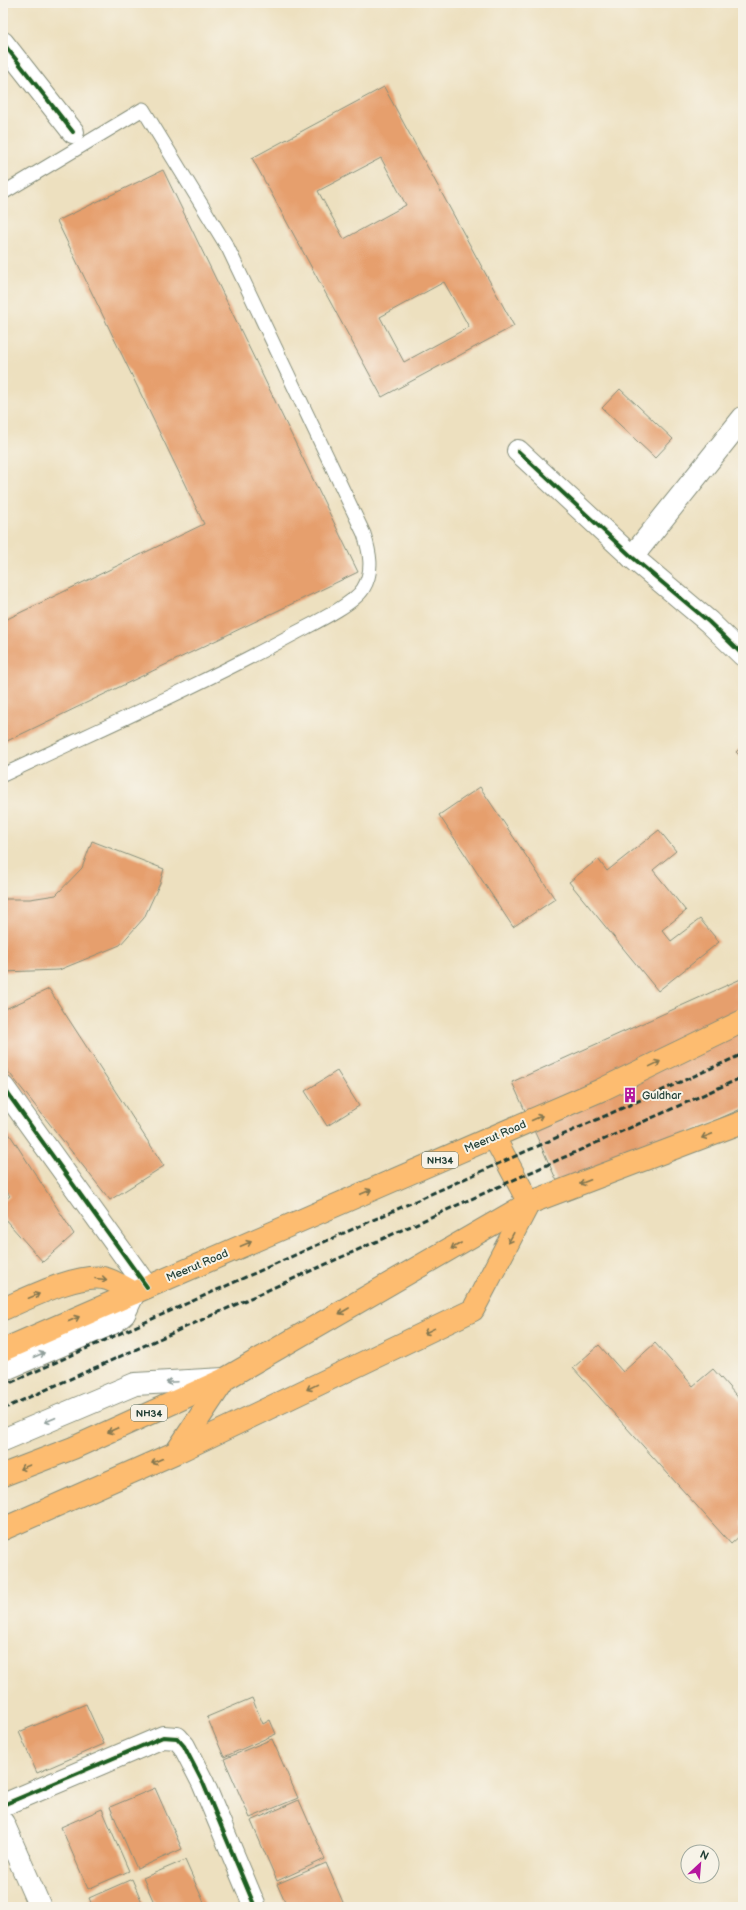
<svg xmlns="http://www.w3.org/2000/svg" width="746" height="1910" font-family="'Balsamiq Sans',sans-serif">
	<rect width="100%" height="100%" fill="#f7f3e8"/>
	<filter id="ink" filterUnits="userSpaceOnUse"><feTurbulence type="fractalNoise" baseFrequency=".025" numOctaves="2"/><feDisplacementMap in="SourceGraphic" scale="8" xChannelSelector="R" yChannelSelector="G"/><feConvolveMatrix kernelMatrix="1 2 1 2 8 2 1 2 1" color-interpolation-filters="sRGB"/></filter>
	<filter id="wash" filterUnits="userSpaceOnUse"><feTurbulence type="fractalNoise" baseFrequency=".012" numOctaves="4" result="noise"/><feDisplacementMap in="SourceGraphic" scale="16" xChannelSelector="R" yChannelSelector="G"/><feGaussianBlur stdDeviation="0.9" result="paint"/><feColorMatrix in="noise" values="0 0 0 0 0 0 0 0 0 0 0 0 0 0 0 0 0 1.4 0 .05"/><feComposite in="paint" operator="in"/></filter>
	<g filter="url(#wash)">
		<rect width="100%" height="100%" fill="#ede0bf"/>
		<g id="blocks">
			<g fill="#e69f6d" fill-rule="evenodd">
				<path d="M 384,87 L 514,326 L 382,397 L 252,158 ZM 381,158 L 406,205 L 344,239 L 318,191 ZM 444,282 L 469,327 L 404,362 L 380,317 Z"/>
				<path d="M 163,170 L 358,572 L 3,743 L 3,621 L 204,524 L 57,221 Z"/>
				<path d="M 620,389 L 673,439 L 655,458 L 602,408 Z"/>
				<path d="M 743,745 L 743,759 L 736,752 Z"/>
				<path d="M 480,787 L 555,899 L 513,927 L 439,815 Z"/>
				<path d="M 659,830 L 676,851 L 653,870 L 686,911 L 662,930 L 671,941 L 700,919 L 719,942 L 658,991 L 569,882 L 598,859 L 607,871 Z"/>
				<path d="M 92,841 L 164,869 L 160,883 L 144,918 L 120,945 L 59,970 L 3,972 L 3,899 L 30,899 L 56,895 L 82,868 Z"/>
				<path d="M 743,978 L 743,1108 L 561,1190 L 512,1082 Z"/>
				<path d="M 49,989 L 164,1166 L 110,1200 L 3,1065 L 3,1010 Z"/>
				<path d="M 337,1071 L 359,1106 L 327,1126 L 305,1091 Z"/>
				<path d="M 3,1124 L 74,1234 L 43,1262 L 3,1217 L 3,1201 L 10,1196 L 3,1187 Z"/>
				<path d="M 655,1343 L 693,1386 L 713,1369 L 743,1403 L 743,1533 L 731,1544 L 573,1368 L 599,1345 L 623,1372 Z"/>
				<path d="M 252,1698 L 263,1724 L 270,1720 L 276,1734 L 224,1757 L 207,1717 Z"/>
				<path d="M 86,1704 L 104,1744 L 37,1773 L 19,1732 Z"/>
				<path d="M 272,1739 L 298,1798 L 250,1818 L 224,1759 Z"/>
				<path d="M 155,1788 L 182,1849 L 137,1869 L 110,1807 Z"/>
				<path d="M 299,1800 L 325,1859 L 277,1881 L 251,1821 Z"/>
				<path d="M 102,1809 L 129,1871 L 88,1889 L 61,1827 Z"/>
				<path d="M 185,1860 L 206,1907 L 156,1907 L 143,1878 Z"/>
				<path d="M 326,1863 L 345,1907 L 287,1907 L 277,1884 Z"/>
				<path d="M 132,1879 L 144,1907 L 93,1907 L 89,1898 Z"/>
			</g>
		</g>
	</g>
	<g filter="url(#ink)">
		<use href="#blocks" fill-opacity="0" stroke="#868e7a" stroke-width="1"/>
		<g fill="none" stroke-linecap="round" stroke-linejoin="round">
			<defs>
				<path id="service" d="M 3,193 L 143,109 L 228,248 L 364,534 C 370,553 374,571 363,589 C 353,605 310,625 292,635 C 198,686 100,729 3,775"/>
				<g id="minor">
					<path d="M 3,43 L 73,132"/>
					<path d="M 518,451 L 632,557 L 709,622 L 743,655"/>
					<path d="M 632,557 L 743,418"/>
					<path d="M 3,1087 L 147,1287"/>
					<path d="M 3,1805 L 163,1737 L 177,1738 L 184,1746 L 203,1783 L 255,1907"/>
					<path d="M 3,1823 L 40,1907"/>
				</g>
				<g id="tertiary">
					<path d="M 3,1370 L 113,1323 L 124,1314 L 134,1293"/>
					<path d="M 3,1440 L 135,1384 L 224,1379"/>
				</g>
				<g id="primary">
					<path d="M 3,1350 L 134,1293"/>
					<path d="M 3,1475 L 73,1448 L 225,1379"/>
				</g>
				<g id="trunk">
					<path d="M 3,1309 C 29,1298 76,1274 103,1278 C 114,1280 125,1288 134,1293 L 601,1090 L 743,1021"/>
					<path d="M 177,1451 L 225,1379 L 529,1203 L 743,1122"/>
					<path d="M 3,1529 L 177,1452 L 473,1310 L 529,1203 L 494,1137"/>
				</g>
			</defs>
			<use href="#service" stroke="#868e7a" stroke-width="15"/>
			<use href="#minor" stroke="#868e7a" stroke-width="24"/>
			<use href="#tertiary" stroke="#868e7a" stroke-width="24"/>
			<use href="#primary" stroke="#868e7a" stroke-width="24"/>
			<use href="#trunk" stroke="#868e7a" stroke-width="24"/>
			<use href="#service" stroke="#fff" stroke-width="13"/>
			<use href="#minor" stroke="#fff" stroke-width="22"/>
			<use href="#tertiary" stroke="#fff" stroke-width="22"/>
			<use href="#primary" stroke="#fdbc6f" stroke-width="22"/>
			<use href="#trunk" stroke="#fdbc6f" stroke-width="22"/>
			<g stroke="#1f3d34" stroke-width="3" stroke-dasharray="6 3" stroke-linecap="butt">
				<path d="M 3,1386 L 743,1054"/>
				<path d="M 3,1409 L 743,1077"/>
			</g>
			<defs>
				<g id="cycleway">
					<path d="M 3,43 L 73,132"/>
					<path d="M 518,451 L 632,557 L 709,622 L 743,655"/>
					<path d="M 3,1087 L 147,1287"/>
					<path d="M 3,1805 L 163,1737 L 177,1738 L 184,1746 L 203,1783 L 255,1907"/>
				</g>
			</defs>
			<use href="#cycleway" stroke="#f7f3e8" stroke-width="6"/>
			<use href="#cycleway" stroke="#1b5e20" stroke-width="4"/>
		</g>
		<defs><path id="oneway-shaft" d="M-6 0H5M1.5-3L5.5 0L1.5 3" fill="none" stroke-width="1.6" stroke-linecap="round" stroke-linejoin="round"/></defs>
		<g stroke="#83764f">
			<use href="#oneway-shaft" transform="translate(655 1064) rotate(-26)"/>
			<use href="#oneway-shaft" transform="translate(537 1118) rotate(-24)"/>
			<use href="#oneway-shaft" transform="translate(707 1136) rotate(159)"/>
			<use href="#oneway-shaft" transform="translate(585 1182) rotate(159)"/>
			<use href="#oneway-shaft" transform="translate(366 1192) rotate(-23)"/>
			<use href="#oneway-shaft" transform="translate(511 1238) rotate(118)"/>
			<use href="#oneway-shaft" transform="translate(246 1244) rotate(-23)"/>
			<use href="#oneway-shaft" transform="translate(456 1246) rotate(150)"/>
			<use href="#oneway-shaft" transform="translate(101 1279) rotate(5)"/>
			<use href="#oneway-shaft" transform="translate(34 1296) rotate(-22)"/>
			<use href="#oneway-shaft" transform="translate(344 1311) rotate(150)"/>
			<use href="#oneway-shaft" transform="translate(74 1319) rotate(-24)"/>
			<use href="#oneway-shaft" transform="translate(429 1331) rotate(154)"/>
			<use href="#oneway-shaft" transform="translate(312 1387) rotate(154)"/>
			<use href="#oneway-shaft" transform="translate(113 1430) rotate(156)"/>
			<use href="#oneway-shaft" transform="translate(157 1461) rotate(156)"/>
			<use href="#oneway-shaft" transform="translate(25 1467) rotate(158)"/>
		</g>
		<g stroke="#8f9e9a">
			<use href="#oneway-shaft" transform="translate(39 1355) rotate(-23)"/>
			<use href="#oneway-shaft" transform="translate(172 1382) rotate(177)"/>
			<use href="#oneway-shaft" transform="translate(50 1420) rotate(157)"/>
		</g>
	</g>
	<defs>
		<symbol id="building-bare" viewBox="-9 -9 18 18"><path d="M-4-6H4V6H1V3H-1V6H-4ZM-2.5-4.3h1.7v1.8h-1.7ZM.8-4.3h1.7v1.8H.8ZM-2.5-1h1.7V.8h-1.7ZM.8-1h1.7V.8H.8Z" fill="#b5179e" stroke="#f7f3e8" stroke-width="2.5" paint-order="stroke"/></symbol>
	</defs>
	<g fill-rule="evenodd">
		<use href="#building-bare" x="619" y="1084" width="22" height="22"/>
	</g>
	<g text-anchor="middle" stroke-width="4" stroke-linejoin="round" paint-order="stroke">
		<g fill="#f7f3e8" stroke="#60746a" stroke-width="1">
			<rect x="422" y="1152" width="36" height="16" rx="3"/>
			<rect x="131" y="1405" width="36" height="16" rx="3"/>
		</g>
		<g font-size="10" font-weight="bold" fill="#1f3d34">
			<text x="440" y="1164">NH34</text>
			<text x="149" y="1417">NH34</text>
		</g>
		<g font-size="11" fill="#1f3d34" stroke="#f7f3e8" text-anchor="start">
			<text x="642" y="1099">Guldhar</text>
		</g>
		<g font-size="11" fill="#1f3d34" stroke="#f7f3e8">
			<text transform="translate(495 1136) rotate(-23)" y="4">Meerut Road</text>
			<text transform="translate(197 1265) rotate(-23)" y="4">Meerut Road</text>
		</g>
	</g>
	<rect width="746" height="1910" fill="none" stroke="#f7f3e8" stroke-width="16"/>
	<g transform="translate(700 1864) rotate(26)"><circle r="19" fill="#f7f3e8" stroke="#a1aaa0"/>
	<path d="M0-3L7 15L0 10L-7 15Z" fill="#b5179e"/>
	<text y="-6" font-size="11" font-weight="bold" text-anchor="middle" fill="#1f3d34">N</text>
	</g>
</svg>
